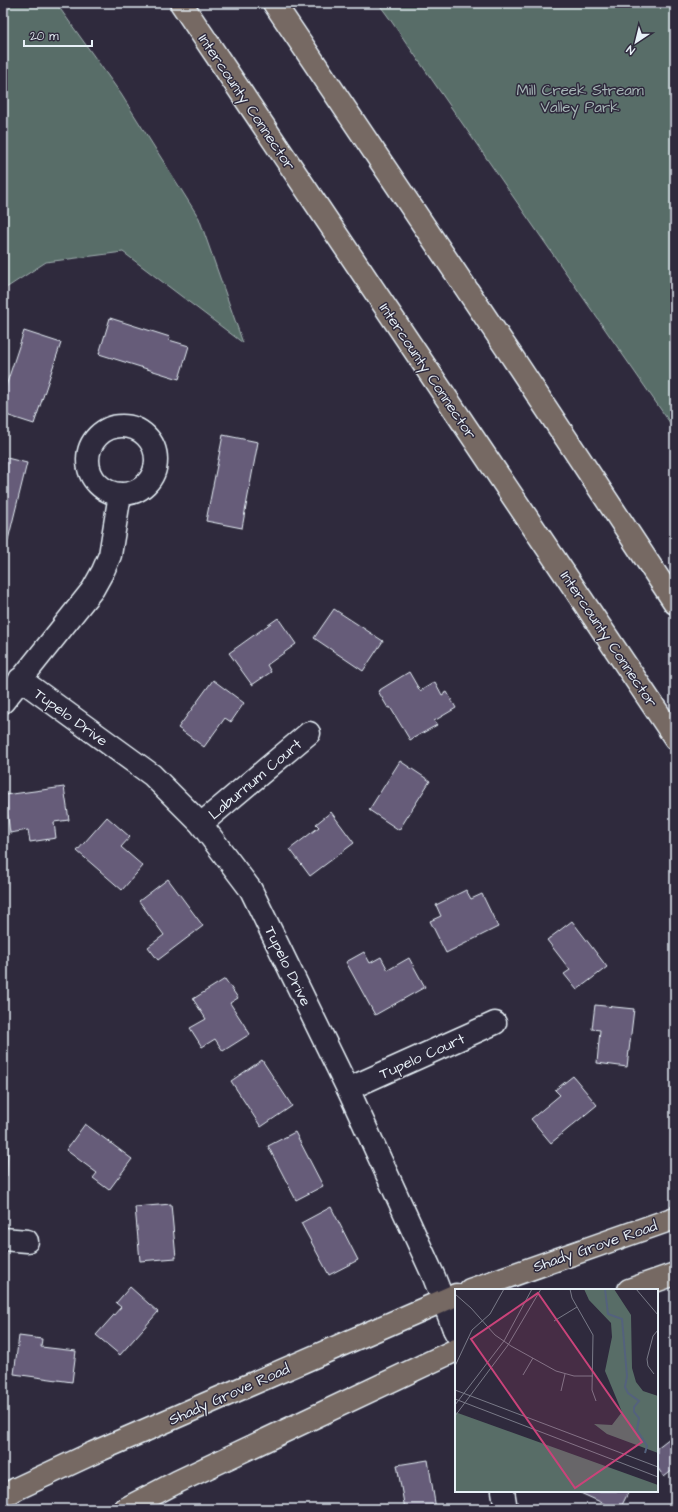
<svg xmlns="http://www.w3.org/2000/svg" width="678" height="1512" font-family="'Architects Daughter',sans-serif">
	<rect width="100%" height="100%" fill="#2f2a3d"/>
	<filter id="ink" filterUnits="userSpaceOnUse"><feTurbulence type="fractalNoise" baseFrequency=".025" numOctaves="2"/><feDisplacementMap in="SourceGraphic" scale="8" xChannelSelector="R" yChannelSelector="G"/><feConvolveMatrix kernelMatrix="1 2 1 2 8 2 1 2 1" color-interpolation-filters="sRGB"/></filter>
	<g filter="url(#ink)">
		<g fill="#586d67" stroke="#a0afb0">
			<path d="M 3,3 L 56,3 L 121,94 L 199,218 L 243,343 L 123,252 L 46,262 L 3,290 Z"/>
			<path d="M 378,3 L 675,3 L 675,430 L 387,15 Z"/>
		</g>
		<g fill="#665c79" stroke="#e8f1f8">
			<path d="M 110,318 L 170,337 L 169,340 L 189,346 L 179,379 L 99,354 Z"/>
			<path d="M 24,331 L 61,343 L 34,424 L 3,414 L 3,395 Z"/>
			<path d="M 223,435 L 258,442 L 242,528 L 206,521 Z"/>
			<path d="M 3,457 L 27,463 L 7,544 L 3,543 Z"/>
			<path d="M 334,609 L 383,641 L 363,671 L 314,638 Z"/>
			<path d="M 278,618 L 296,644 L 267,665 L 271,672 L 252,685 L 229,653 Z"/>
			<path d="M 409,672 L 420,691 L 435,682 L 442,695 L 447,692 L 456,708 L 434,721 L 437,725 L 410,740 L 390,707 L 388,708 L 378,691 Z"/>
			<path d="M 213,680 L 244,703 L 231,722 L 225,718 L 204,747 L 178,728 Z"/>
			<path d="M 400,761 L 430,781 L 399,830 L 369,810 Z"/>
			<path d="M 64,787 L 69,820 L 54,822 L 56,838 L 30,842 L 28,830 L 10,833 L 5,795 Z"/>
			<path d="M 331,812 L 354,843 L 310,876 L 290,849 L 319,827 L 316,824 Z"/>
			<path d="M 107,817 L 130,837 L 121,847 L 143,866 L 122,890 L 77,851 Z"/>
			<path d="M 168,879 L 203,926 L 158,960 L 148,947 L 164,935 L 139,901 Z"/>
			<path d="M 466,890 L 471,899 L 482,894 L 498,927 L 446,953 L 430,921 L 441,916 L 436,905 Z"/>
			<path d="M 572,921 L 607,967 L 577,990 L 564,974 L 570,970 L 547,940 Z"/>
			<path d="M 364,952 L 370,963 L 381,957 L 388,970 L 409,958 L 425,987 L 375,1015 L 346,962 Z"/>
			<path d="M 225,979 L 238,998 L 230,1003 L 250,1034 L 223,1051 L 215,1039 L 202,1047 L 190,1028 L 206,1019 L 193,999 Z"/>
			<path d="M 595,1005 L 634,1009 L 627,1067 L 597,1063 L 600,1030 L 592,1029 Z"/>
			<path d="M 262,1060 L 292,1106 L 261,1127 L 231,1081 Z"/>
			<path d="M 573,1076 L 597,1105 L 551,1143 L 531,1119 L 560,1095 L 555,1090 Z"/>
			<path d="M 85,1124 L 132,1159 L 109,1190 L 93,1178 L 97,1173 L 66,1150 Z"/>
			<path d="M 295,1132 L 323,1186 L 296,1200 L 268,1146 Z"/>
			<path d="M 3,1145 L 8,1145 L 7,1176 L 3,1176 Z"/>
			<path d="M 171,1204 L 176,1258 L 140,1261 L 135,1207 Z"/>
			<path d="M 331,1207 L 358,1260 L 329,1275 L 301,1223 Z"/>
			<path d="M 130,1287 L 158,1312 L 120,1355 L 96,1335 L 121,1307 L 116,1303 Z"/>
			<path d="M 19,1336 L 42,1339 L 41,1347 L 76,1351 L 72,1382 L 14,1374 Z"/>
			<path d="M 675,1434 L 675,1471 L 674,1469 L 664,1477 L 657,1467 L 657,1448 Z"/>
			<path d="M 428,1460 L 436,1509 L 405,1509 L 397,1465 Z"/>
			<path d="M 576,1491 L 629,1491 L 620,1509 L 616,1509 Z"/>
		</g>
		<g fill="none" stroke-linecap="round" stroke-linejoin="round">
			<defs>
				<g id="street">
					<circle cx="122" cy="460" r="34"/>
					<path d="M 20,679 L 152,775 L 201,824 L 251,890 L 348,1089 L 434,1277 L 454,1329"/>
					<path d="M 3,702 L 93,589 L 103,571 L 110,555 L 120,494"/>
					<path d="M 201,824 L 309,733"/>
					<path d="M 348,1089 L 495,1023"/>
					<path d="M 3,1239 L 27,1241"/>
				</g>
				<g id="secondary">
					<path d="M 454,1329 L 456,1333"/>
					<path d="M 503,1491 L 506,1509"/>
				</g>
				<g id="primary">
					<path d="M 470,1290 L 675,1218"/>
					<path d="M 629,1290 L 675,1274"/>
					<path d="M 3,1497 L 16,1489 L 93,1453 L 456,1295"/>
					<path d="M 125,1509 L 177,1482 L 456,1350"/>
				</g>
				<g id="highway">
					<path d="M 181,3 L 675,738"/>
					<path d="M 274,3 L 511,355 L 675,603"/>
				</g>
			</defs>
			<use href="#street" stroke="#e8f1f8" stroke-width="25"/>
			<use href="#secondary" stroke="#e8f1f8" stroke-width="25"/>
			<use href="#primary" stroke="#e8f1f8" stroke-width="25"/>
			<use href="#highway" stroke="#e8f1f8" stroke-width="25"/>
			<use href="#street" stroke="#2f2a3d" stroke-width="22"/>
			<use href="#secondary" stroke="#2f2a3d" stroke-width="22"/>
			<use href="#primary" stroke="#766964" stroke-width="22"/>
			<use href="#highway" stroke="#766964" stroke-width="22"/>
		</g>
	</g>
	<g text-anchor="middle" stroke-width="3" stroke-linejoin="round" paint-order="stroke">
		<g font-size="15" fill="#a7b6b7" stroke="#2f2a3d">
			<text x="580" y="95">Mill Creek Stream<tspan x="580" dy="17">Valley Park</tspan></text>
		</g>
		<g font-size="15" fill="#e8f1f8" stroke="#2f2a3d">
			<text transform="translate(247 102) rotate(56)" y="5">Intercounty Connector</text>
			<text transform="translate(428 371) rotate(56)" y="5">Intercounty Connector</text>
			<text transform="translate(609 639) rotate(56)" y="5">Intercounty Connector</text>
			<text transform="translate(71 717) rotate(36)" y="5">Tupelo Drive</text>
			<text transform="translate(255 779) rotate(-40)" y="5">Laburnum Court</text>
			<text transform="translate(288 966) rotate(64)" y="5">Tupelo Drive</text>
			<text transform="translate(422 1056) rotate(-24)" y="5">Tupelo Court</text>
			<text transform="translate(595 1246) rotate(-19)" y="5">Shady Grove Road</text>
			<text transform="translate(229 1394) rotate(-24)" y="5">Shady Grove Road</text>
		</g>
	</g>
	<g transform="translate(455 1289)">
		<rect width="203" height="203" fill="#2f2a3d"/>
		<path d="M 129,0 L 159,0 L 176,26 L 177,79 L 181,93 L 188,102 L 203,107 L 203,164 L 152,145 L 139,135 L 157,136 L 167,123 L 150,82 L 157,48 L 156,34 L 134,11 ZM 0,123 L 203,196 L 203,203 L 0,203 Z" fill="#586d67"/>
		<path fill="none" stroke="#54627d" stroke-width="2" d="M 150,0 L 153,25 L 167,30 L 172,87 L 170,98 L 173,104 L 184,112 L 179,118 L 179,123 L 184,129 L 182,141 L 192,157 L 190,164"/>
		<path fill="none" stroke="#797a88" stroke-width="1" d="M 115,0 L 117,9 L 138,46 L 137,101 L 141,112M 181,0 L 203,26M 0,5 L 16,19 L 40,46 L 56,57 L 101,82 L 119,87 L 138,87M 99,32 L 122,18M 0,77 L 17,41 L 35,25 L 49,0M 199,85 L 193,77 L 192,70 L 198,47 L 203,41M 68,86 L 78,69M 0,101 L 203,178M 106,102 L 110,85M 0,110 L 203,188M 0,116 L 49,52 L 77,0M 0,127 L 53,56 L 86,0"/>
		<path fill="#ca437a" fill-opacity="0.15" stroke="#ca437a" stroke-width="2" d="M 83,4 L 187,153 L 120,199 L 16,50 Z"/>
		<rect width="203" height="203" fill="none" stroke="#e8f1f8" stroke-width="2"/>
	</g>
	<rect width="678" height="1512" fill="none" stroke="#2f2a3d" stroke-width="16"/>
	<rect x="8" y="8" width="662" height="1496" fill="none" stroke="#e8f1f8" stroke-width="1.5" filter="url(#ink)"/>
	<g transform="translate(636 42) rotate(215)" stroke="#2f2a3d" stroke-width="3" paint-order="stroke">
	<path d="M0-3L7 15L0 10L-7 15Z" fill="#e8f1f8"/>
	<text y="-6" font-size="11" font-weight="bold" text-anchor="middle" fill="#e8f1f8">N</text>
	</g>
	<path d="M24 40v6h68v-6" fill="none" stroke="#e8f1f8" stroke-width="2"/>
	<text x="30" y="40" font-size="12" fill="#e8f1f8" stroke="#2f2a3d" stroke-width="3" paint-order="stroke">20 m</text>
</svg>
